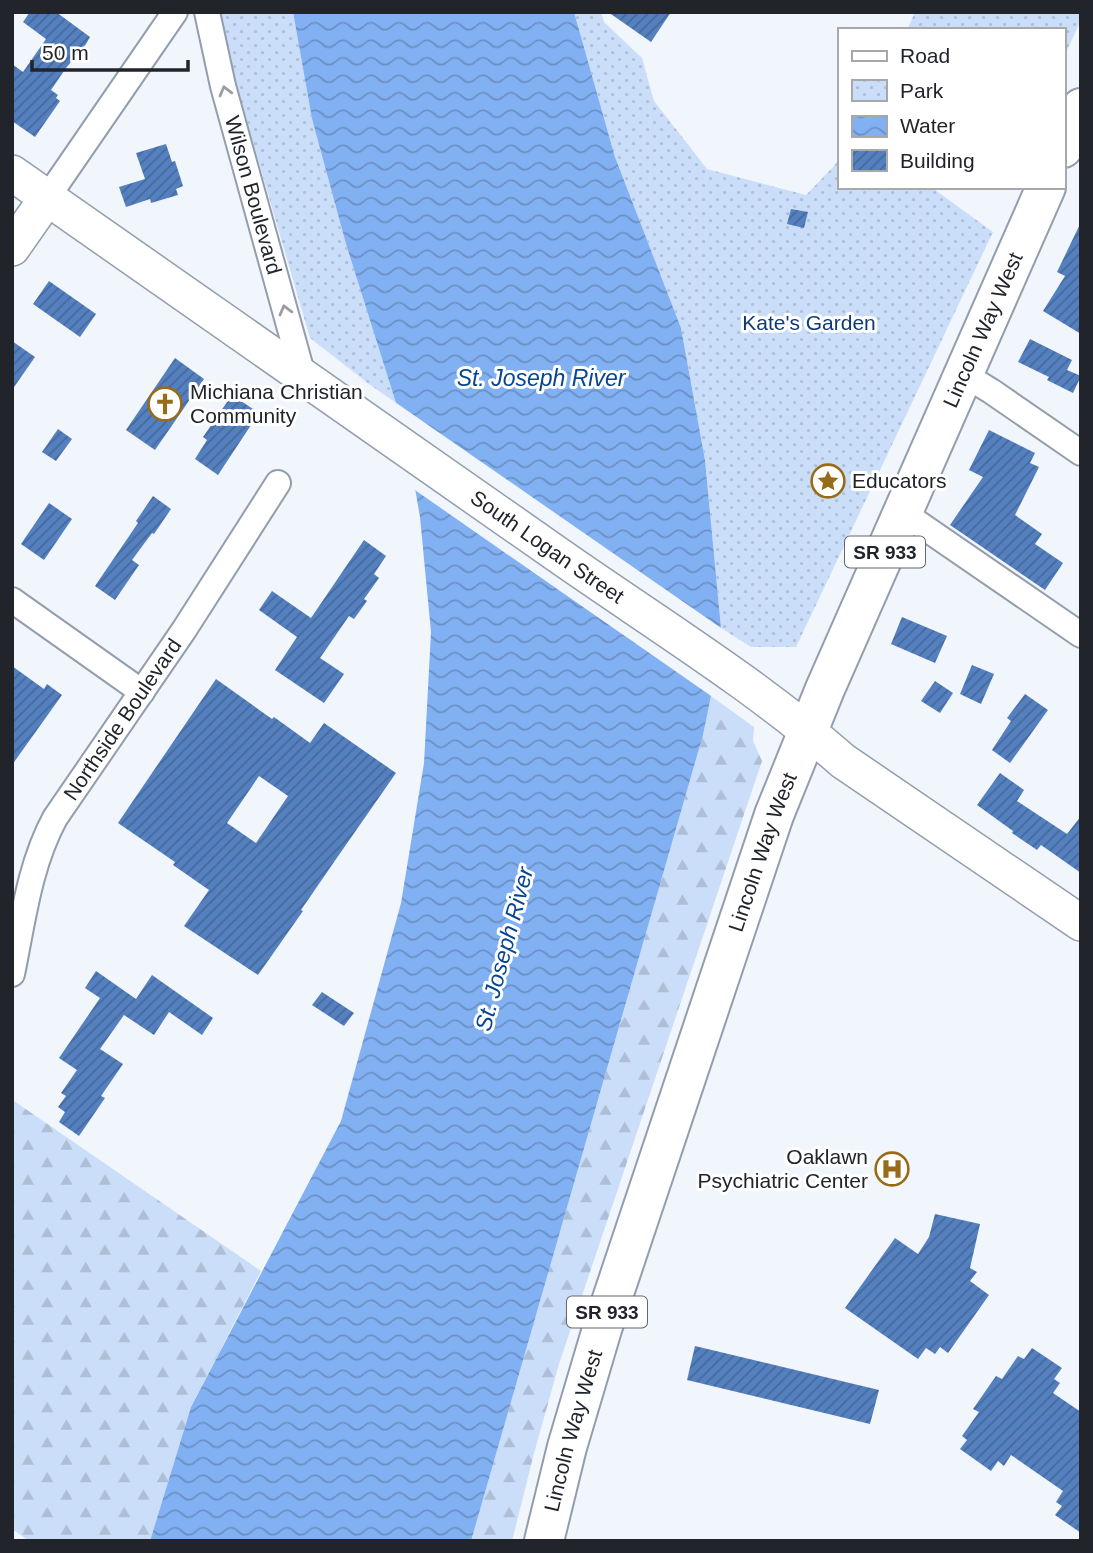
<svg xmlns="http://www.w3.org/2000/svg" width="1093" height="1553" font-family="Arial,sans-serif">
	<defs>
		<pattern id="forest-firs" width="22" height="20" patternUnits="userSpaceOnUse" patternTransform="scale(1.75)"><rect width="22" height="20" fill="#cbdef9"/><path d="M5 1l3.5 6h-7zM16 11l3.5 6h-7z" fill="#aebed6"/></pattern>
		<pattern id="park-dots" width="8" height="8" patternUnits="userSpaceOnUse" patternTransform="scale(1.75)"><rect width="8" height="8" fill="#cbdef9"/><path d="M2 2h.1M6 6h.1" fill="none" stroke="#aebed6" stroke-width="1.8" stroke-linecap="round"/></pattern>
		<pattern id="water-waves" width="16" height="10" patternUnits="userSpaceOnUse" patternTransform="scale(1.75)"><rect width="16" height="10" fill="#82b1f3"/><path d="M0 5q4-4 8 0t8 0" fill="none" stroke="#6a90c5"/></pattern>
		<pattern id="building-hatch" width="6" height="6" patternUnits="userSpaceOnUse" patternTransform="scale(1.75)"><rect width="6" height="6" fill="#5480bf"/><path d="M-1 1l2-2M0 6l6-6M5 7l2-2" fill="none" stroke="#45699b"/></pattern>
	</defs>
	<rect width="100%" height="100%" fill="#f1f5fc"/>
	<g fill="url(#forest-firs)">
		<path d="M 711,696 L 754,727 L 753,741 L 762,761 L 559,1364 L 533,1457 L 512,1541 L 471,1541 L 703,735 Z"/>
		<path d="M 14,1101 L 261,1271 L 191,1407 L 150,1541 L 29,1541 L 12,1529 L 12,1109 Z"/>
	</g>
	<g fill="url(#park-dots)">
		<path d="M 215,12 L 293,12 L 312,119 L 346,244 L 396,403 L 369,384 L 310,338 Z"/>
		<path d="M 574,12 L 601,12 L 604,22 L 642,58 L 654,101 L 707,169 L 806,195 L 833,167 L 839,159 L 839,187 L 931,187 L 993,232 L 796,647 L 751,647 L 721,628 L 705,460 L 681,328 L 615,157 Z"/>
		<path d="M 915,12 L 1081,12 L 1081,20 L 1063,59 L 1063,30 L 907,30 Z"/>
	</g>
	<path fill="url(#water-waves)" d="M 293,12 L 574,12 L 615,157 L 681,328 L 705,460 L 721,628 L 711,696 L 703,735 L 471,1541 L 150,1541 L 191,1407 L 341,1121 L 401,903 L 424,763 L 431,632 L 420,517 L 415,488 L 396,403 L 346,244 L 312,119 Z"/>
	<path fill="#f1f5fc" d="M 392,400 L 724,630 L 714,698 L 412,488 Z"/>
	<g fill="url(#building-hatch)" fill-rule="evenodd">
		<path d="M 30,12 L 56,12 L 90,37 L 86,44 L 66,68 L 51,90 L 58,95 L 56,98 L 60,101 L 35,137 L 12,121 L 12,64 L 23,72 L 46,39 L 23,22 Z"/>
		<path d="M 608,12 L 671,12 L 651,42 Z"/>
		<path d="M 166,144 L 172,162 L 175,161 L 183,186 L 176,189 L 178,195 L 151,203 L 150,199 L 126,207 L 119,187 L 145,179 L 136,153 Z"/>
		<path d="M 791,209 L 808,212 L 804,228 L 787,224 Z"/>
		<path d="M 1081,222 L 1081,334 L 1043,311 L 1065,276 L 1057,272 Z"/>
		<path d="M 49,281 L 96,314 L 80,337 L 33,304 Z"/>
		<path d="M 1030,339 L 1072,360 L 1067,370 L 1081,376 L 1073,393 L 1047,380 L 1049,377 L 1018,362 Z"/>
		<path d="M 12,341 L 35,357 L 12,390 Z"/>
		<path d="M 175,358 L 204,379 L 155,450 L 126,430 Z"/>
		<path d="M 232,395 L 259,413 L 218,475 L 195,459 L 207,440 L 203,437 Z"/>
		<path d="M 58,429 L 72,439 L 56,461 L 42,452 Z"/>
		<path d="M 989,430 L 1035,453 L 1030,463 L 1039,467 L 1015,515 L 1042,534 L 1035,544 L 1063,563 L 1045,590 L 950,525 L 983,477 L 969,470 Z"/>
		<path d="M 153,496 L 171,509 L 154,534 L 152,533 L 132,560 L 139,565 L 115,600 L 95,586 L 138,523 L 136,521 Z"/>
		<path d="M 49,503 L 72,519 L 44,560 L 21,544 Z"/>
		<path d="M 364,540 L 386,556 L 374,574 L 379,578 L 364,599 L 367,601 L 354,619 L 349,616 L 320,658 L 344,674 L 324,703 L 275,670 L 297,637 L 259,610 L 272,591 L 311,618 Z"/>
		<path d="M 902,617 L 947,636 L 935,663 L 891,644 Z"/>
		<path d="M 972,665 L 994,674 L 981,704 L 960,694 Z"/>
		<path d="M 12,666 L 44,689 L 47,684 L 62,695 L 12,765 Z"/>
		<path d="M 216,679 L 272,719 L 274,717 L 310,743 L 324,723 L 396,773 L 334,862 L 301,910 L 303,911 L 258,975 L 184,926 L 209,890 L 173,865 L 175,862 L 118,823 ZM 259,776 L 288,796 L 256,843 L 227,823 Z"/>
		<path d="M 935,681 L 953,693 L 940,713 L 921,701 Z"/>
		<path d="M 1025,694 L 1048,710 L 1010,763 L 992,750 L 1011,721 L 1007,718 Z"/>
		<path d="M 1000,773 L 1024,790 L 1017,801 L 1067,834 L 1081,816 L 1081,873 L 1041,845 L 1037,850 L 1012,833 L 1013,831 L 977,805 Z"/>
		<path d="M 96,971 L 136,999 L 152,975 L 213,1018 L 202,1035 L 169,1012 L 154,1035 L 124,1015 L 100,1049 L 123,1064 L 101,1096 L 105,1098 L 79,1136 L 59,1122 L 65,1112 L 58,1107 L 66,1096 L 61,1093 L 77,1070 L 59,1058 L 100,998 L 85,988 Z"/>
		<path d="M 322,992 L 354,1013 L 344,1026 L 312,1005 Z"/>
		<path d="M 935,1214 L 980,1224 L 970,1268 L 977,1272 L 970,1281 L 989,1295 L 948,1353 L 940,1347 L 935,1354 L 926,1348 L 918,1359 L 845,1308 L 895,1238 L 918,1254 L 929,1237 Z"/>
		<path d="M 695,1346 L 879,1390 L 870,1424 L 687,1380 Z"/>
		<path d="M 1032,1348 L 1062,1368 L 1054,1379 L 1060,1383 L 1053,1393 L 1081,1412 L 1081,1533 L 1055,1515 L 1062,1506 L 1056,1502 L 1063,1491 L 1011,1455 L 1004,1466 L 998,1461 L 991,1471 L 960,1449 L 967,1440 L 962,1436 L 979,1412 L 973,1409 L 996,1376 L 1002,1379 L 1018,1356 L 1024,1359 Z"/>
	</g>
	<g fill="none" stroke-linecap="round" stroke-linejoin="round">
		<defs>
			<g id="street">
				<path id="s1" d="M 207,12 L 223,86 L 303,376"/>
				<path d="M 47,198 L 175,12"/>
				<path d="M 963,374 L 991,391 L 1081,453"/>
				<path d="M 902,512 L 1081,635"/>
				<path d="M 12,600 L 142,692"/>
				<path id="s2" d="M 12,974 C 23,921 29,866 55,818 L 184,630 L 278,483"/>
			</g>
			<g id="secondary">
				<path id="s3" d="M 12,173 C 191,299 371,424 551,550 C 649,619 753,682 843,761 L 1081,923"/>
				<path d="M 12,248 L 47,198"/>
			</g>
			<g id="primary">
				<path d="M 1063,148 L 1081,108"/>
				<path id="s4" d="M 544,1541 L 567,1447 L 602,1329 L 774,815 L 825,689 L 1046,187"/>
			</g>
		</defs>
		<use href="#street" stroke="#929dad" stroke-width="28"/>
		<use href="#secondary" stroke="#929dad" stroke-width="38"/>
		<use href="#primary" stroke="#929dad" stroke-width="42"/>
		<use href="#street" stroke="#fff" stroke-width="24"/>
		<use href="#secondary" stroke="#fff" stroke-width="35"/>
		<use href="#primary" stroke="#fff" stroke-width="38"/>
	</g>
	<defs><path id="oneway-chevron" d="M-2-3.5L2.5 0L-2 3.5" fill="none" stroke-width="1.6" stroke-linecap="round" stroke-linejoin="round" transform="scale(1.75)"/></defs>
	<g stroke="#9b9da0">
		<use href="#oneway-chevron" transform="translate(225 91) rotate(-105)"/>
		<use href="#oneway-chevron" transform="translate(285 310) rotate(-105)"/>
	</g>
	<defs>
		<symbol id="church-ring" viewBox="-11 -11 22 22"><circle r="9.5" fill="#fff" stroke="#976b18" stroke-width="1.5"/><path d="M-1.2-6h2.4v3.5h3.3v2.4h-3.3V6h-2.4V-.1h-3.3v-2.4h3.3Z" fill="#976b18"/></symbol>
		<symbol id="sight-ring" viewBox="-11 -11 22 22"><circle r="9.5" fill="#fff" stroke="#976b18" stroke-width="1.5"/><path d="M0-6L1.8-2.2L6-1.7L2.9 1.2L3.7 5.4L0 3.3L-3.7 5.4L-2.9 1.2L-6-1.7L-1.8-2.2Z" fill="#976b18"/></symbol>
		<symbol id="hospital-ring" viewBox="-11 -11 22 22"><circle r="9.5" fill="#fff" stroke="#976b18" stroke-width="1.5"/><path d="M-5-5h3v3.5h4V-5h3V5h-3V1.5h-4V5h-3Z" fill="#976b18"/></symbol>
	</defs>
	<g fill-rule="evenodd">
		<use href="#church-ring" x="146" y="385" width="38" height="38"/>
		<use href="#sight-ring" x="809" y="462" width="38" height="38"/>
		<use href="#hospital-ring" x="873" y="1150" width="38" height="38"/>
	</g>
	<g text-anchor="middle" stroke-width="6" stroke-linejoin="round" paint-order="stroke">
		<g fill="#fff" stroke="#64666b" stroke-width="2">
			<rect x="845" y="536.5" width="80" height="31" rx="5"/>
			<rect x="567" y="1296.5" width="80" height="31" rx="5"/>
		</g>
		<g font-size="19" font-weight="bold" fill="#21252b">
			<text x="885" y="559">SR 933</text>
			<text x="607" y="1319">SR 933</text>
		</g>
		<g font-size="21" fill="#21252b" stroke="#fff">
			<text dy="7" stroke="none"><textPath href="#s1" startOffset="189">Wilson Boulevard</textPath></text>
			<text dy="7" stroke="none"><textPath href="#s4" startOffset="1290">Lincoln Way West</textPath></text>
			<text dy="7" stroke="none"><textPath href="#s3" startOffset="653">South Logan Street</textPath></text>
			<text dy="7" stroke="none"><textPath href="#s2" startOffset="282">Northside Boulevard</textPath></text>
			<text dy="7" stroke="none"><textPath href="#s4" startOffset="723">Lincoln Way West</textPath></text>
			<text dy="7" stroke="none"><textPath href="#s4" startOffset="114">Lincoln Way West</textPath></text>
		</g>
		<g font-size="21" fill="#0f3b75" stroke="#fff">
			<text x="809" y="330">Kate's Garden</text>
		</g>
		<g font-size="21" fill="#21252b" stroke="#fff" text-anchor="start">
			<text x="190" y="399">Michiana Christian<tspan x="190" dy="24">Community</tspan></text>
			<text x="852" y="488">Educators</text>
			<text x="868" y="1164" text-anchor="end">Oaklawn<tspan x="868" dy="24">Psychiatric Center</tspan></text>
		</g>
		<g font-size="23" font-style="italic" fill="#074591" stroke="#fff">
			<text x="541" y="386">St. Joseph River</text>
			<text transform="translate(504 949) rotate(-75)" y="8">St. Joseph River</text>
		</g>
	</g>
	<rect width="1093" height="1553" fill="none" stroke="#21252b" stroke-width="28"/>
	<rect x="838" y="28" width="228" height="161" fill="#ffffff" stroke="#a6a8aa" stroke-width="2"/>
	<rect x="852" y="51" width="35" height="10" fill="#ffffff" stroke="#a6a8aa" stroke-width="2"/>
	<text x="900" y="63" font-size="21" fill="#21252b">Road</text>
	<rect x="852" y="80" width="35" height="21" fill="url(#park-dots)" stroke="#a6a8aa" stroke-width="2"/>
	<text x="900" y="98" font-size="21" fill="#21252b">Park</text>
	<rect x="852" y="116" width="35" height="21" fill="url(#water-waves)" stroke="#a6a8aa" stroke-width="2"/>
	<text x="900" y="133" font-size="21" fill="#21252b">Water</text>
	<rect x="852" y="150" width="35" height="21" fill="url(#building-hatch)" stroke="#a6a8aa" stroke-width="2"/>
	<text x="900" y="168" font-size="21" fill="#21252b">Building</text>
	<path d="M32 60v10h156v-10" fill="none" stroke="#21252b" stroke-width="3.5"/>
	<text x="42" y="60" font-size="21" fill="#21252b" stroke="#ffffff" stroke-width="5" paint-order="stroke">50 m</text>
</svg>
